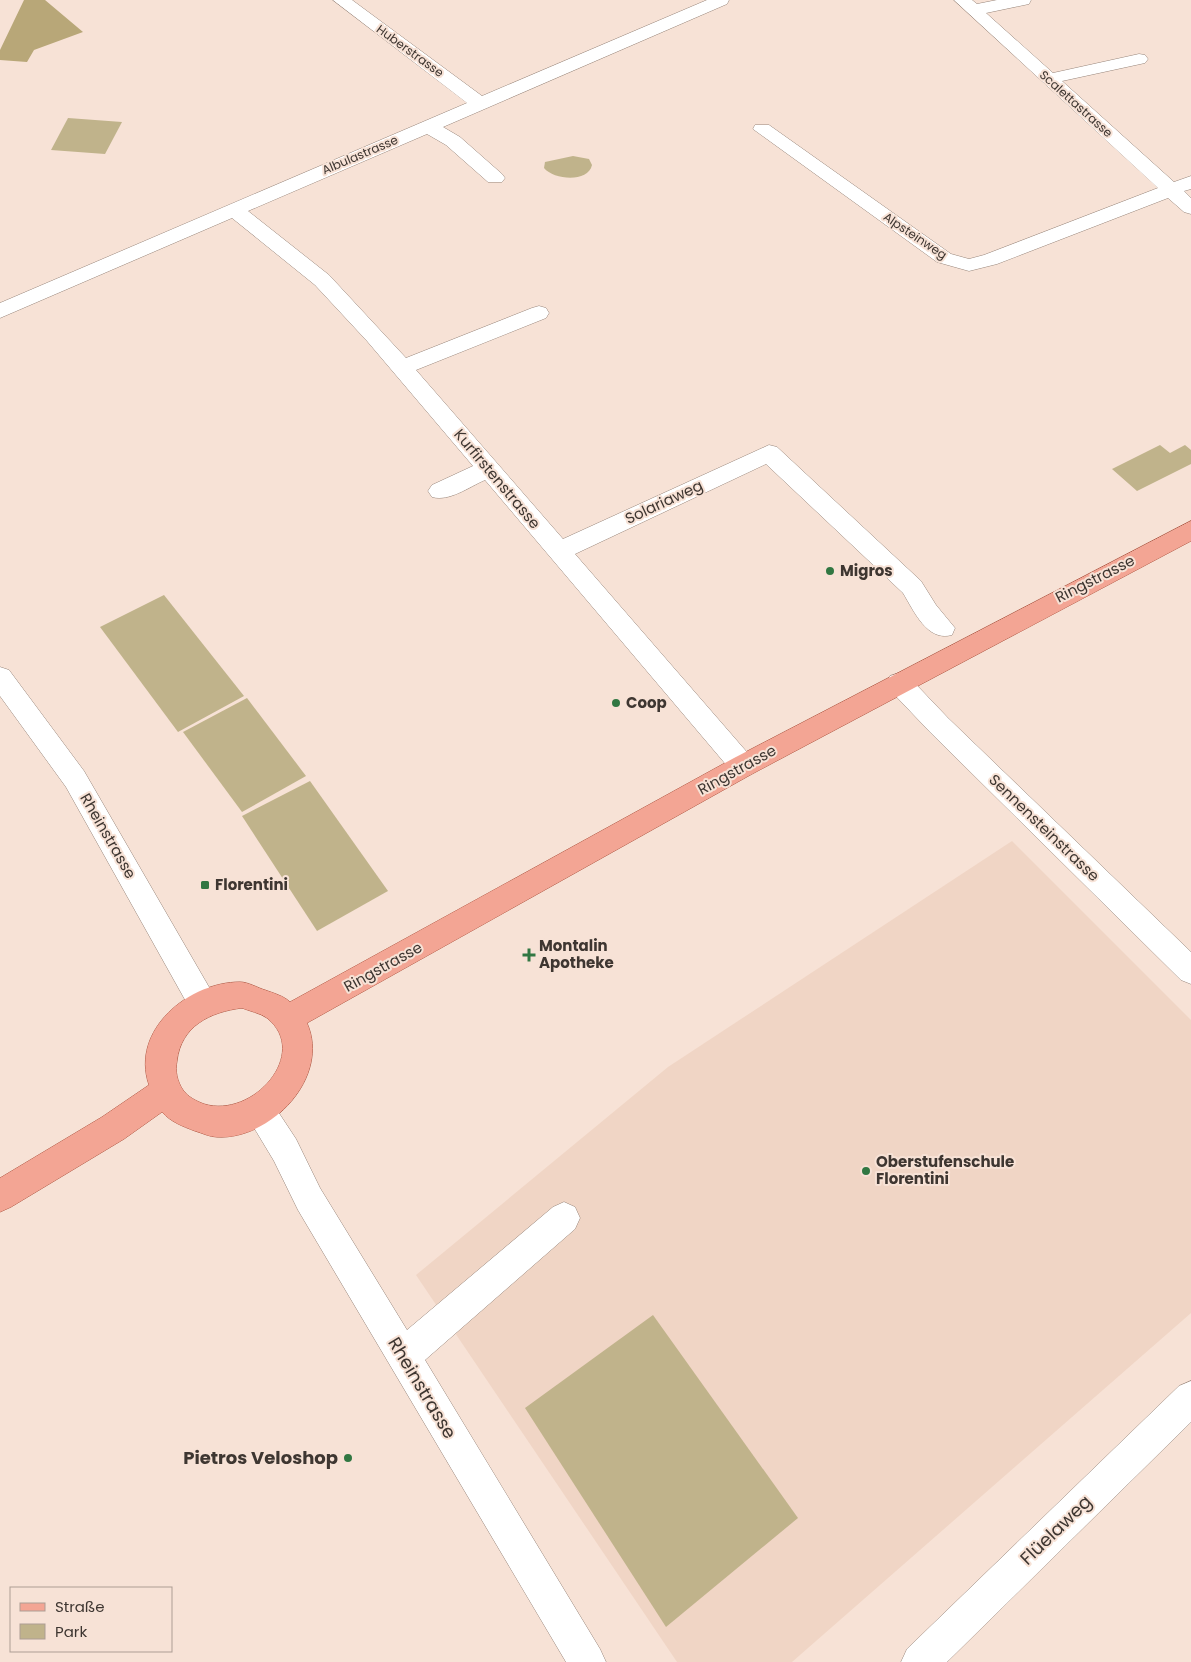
<svg xmlns="http://www.w3.org/2000/svg" width="1191" height="1662" font-family="Poppins,sans-serif">
	<rect width="100%" height="100%" fill="#f7e2d6"/>
	<path fill="#f0d5c5" d="M 1012,841 L 1191,1020 L 1191,1313 L 792,1662 L 677,1662 L 416,1275 L 668,1067 Z"/>
	<g fill="#c0b38b">
		<path d="M 68,118 L 122,122 L 105,154 L 51,150 Z"/>
		<path d="M 573,156 L 589,159 L 592,165 C 588,183 554,180 544,168 L 545,162 Z"/>
		<path d="M 1160,445 L 1170,453 L 1185,445 L 1191,450 L 1191,464 L 1137,491 L 1112,469 Z"/>
		<path d="M 164,595 L 244,696 L 178,732 L 100,627 Z"/>
		<path d="M 247,698 L 306,776 L 242,812 L 183,732 Z"/>
		<path d="M 310,781 L 388,891 L 317,931 L 242,816 Z"/>
		<path d="M 653,1315 L 798,1518 L 666,1627 L 525,1408 Z"/>
	</g>
	<path fill="#b8a778" d="M 24,0 L 45,0 L 83,32 L 34,50 L 27,62 L 0,60 L 0,50 Z"/>
	<g fill="none" stroke-linecap="round" stroke-linejoin="round">
		<defs>
			<g id="minor">
				<path d="M 333,0 L 352,0 L 482,96 L 707,0 L 729,0 L 727,4 L 443,127 L 460,137 L 502,174 L 505,178 L 502,182 L 488,182 L 446,145 L 427,134 L 248,211 L 329,275 L 406,358 L 532,308 L 539,306 L 546,308 L 549,313 L 546,318 L 416,370 L 563,539 L 769,445 L 777,447 L 921,581 L 936,605 L 955,628 L 952,635 C 927,642 914,611 903,593 L 766,464 L 575,554 L 752,758 L 756,766 L 752,774 L 743,777 L 734,774 L 485,480 C 469,487 449,502 432,497 L 428,491 L 432,485 L 473,466 L 367,341 L 315,285 L 232,218 L 0,318 L 0,303 L 467,103 Z"/>
				<path d="M 954,0 L 972,0 L 977,4 L 997,0 L 1031,0 L 1029,4 L 986,13 L 1053,73 L 1139,54 L 1145,55 L 1148,59 L 1145,63 L 1062,81 L 1174,182 L 1191,176 L 1191,189 L 1184,191 L 1191,198 L 1191,214 L 1184,212 L 1168,198 L 997,264 L 969,271 L 937,262 L 753,129 L 755,125 L 769,125 L 951,254 L 969,259 L 984,255 L 1158,188 Z"/>
				<path d="M 0,667 L 9,670 L 84,771 L 213,994 L 218,1004 L 213,1014 L 203,1017 L 193,1014 L 66,787 L 0,696 Z"/>
				<path d="M 899,673 L 908,676 L 948,718 L 1191,952 L 1191,984 L 1181,980 L 930,732 L 890,690 L 886,683 L 890,676 Z"/>
				<path d="M 260,1096 L 271,1101 L 296,1139 L 320,1188 L 407,1330 L 553,1207 L 564,1202 L 575,1207 L 580,1218 L 575,1229 L 425,1360 L 600,1649 L 606,1662 L 566,1662 L 298,1210 L 274,1161 L 244,1111 L 249,1101 Z"/>
				<path d="M 1191,1381 L 1191,1422 L 947,1662 L 901,1662 L 907,1649 L 1179,1386 Z"/>
			</g>
			<path id="major" d="M 1191,521 L 1191,541 L 752,774 L 307,1023 C 331,1077 271,1140 217,1137 C 210,1137 202,1133 195,1131 C 182,1126 171,1122 162,1112 L 124,1139 L 11,1207 L 0,1212 L 0,1178 L 102,1117 L 149,1085 C 130,1030 189,982 240,982 C 248,982 258,988 265,990 C 273,993 284,996 290,1002 L 734,758 ZM 242,1008 C 249,1011 260,1013 267,1018 C 311,1053 253,1119 204,1104 C 196,1101 188,1097 183,1090 C 177,1081 175,1071 177,1061 C 181,1026 210,1012 242,1008 Z"/>
		</defs>
		<use href="#minor" stroke="#97857a" stroke-width="1"/>
		<use href="#major" stroke="#ae5743" stroke-width="1"/>
		<use href="#minor" fill="#fff" fill-rule="evenodd"/>
		<use href="#major" fill="#f3a594" fill-rule="evenodd"/>
	</g>
	<g fill="#317742" stroke="#f7e2d6" stroke-width="2">
		<circle cx="830" cy="571" r="5"/>
		<circle cx="616" cy="703" r="5"/>
		<rect x="200" y="880" width="10" height="10" rx="2.5"/>
		<path d="M526.5 947.5h5v5h5v5h-5v5h-5v-5h-5v-5h5z"/>
		<circle cx="866" cy="1171" r="5"/>
		<circle cx="348" cy="1458" r="5"/>
	</g>
	<g text-anchor="middle" stroke-width="4" stroke-linejoin="round" paint-order="stroke">
		<g font-size="12" fill="#3e3631" stroke="#f7e2d6">
			<text transform="translate(410 51) rotate(36)" y="4">Huberstrasse</text>
			<text transform="translate(1076 104) rotate(42)" y="4">Scalettastrasse</text>
			<text transform="translate(360 155) rotate(-23)" y="4">Albulastrasse</text>
			<text transform="translate(915 236) rotate(34)" y="4">Alpsteinweg</text>
		</g>
		<g font-size="15" fill="#3e3631" stroke="#f7e2d6">
			<text transform="translate(497 479) rotate(50)" y="5">Kurfirstenstrasse</text>
			<text transform="translate(664 502) rotate(-25)" y="5">Solariaweg</text>
			<text transform="translate(1095 579) rotate(-27)" y="5">Ringstrasse</text>
			<text transform="translate(737 770) rotate(-29)" y="5">Ringstrasse</text>
			<text transform="translate(1044 828) rotate(44)" y="5">Sennensteinstrasse</text>
			<text transform="translate(108 836) rotate(60)" y="5">Rheinstrasse</text>
			<text transform="translate(383 967) rotate(-29)" y="5">Ringstrasse</text>
		</g>
		<g font-size="15" font-weight="bold" fill="#3e3631" stroke="#f7e2d6" text-anchor="start">
			<text x="840" y="576">Migros</text>
			<text x="626" y="708">Coop</text>
			<text x="215" y="890">Florentini</text>
			<text x="539" y="951">Montalin<tspan x="539" dy="17">Apotheke</tspan></text>
			<text x="876" y="1167">Oberstufenschule<tspan x="876" dy="17">Florentini</tspan></text>
		</g>
		<g font-size="18" fill="#3e3631" stroke="#f7e2d6">
			<text transform="translate(422 1388) rotate(59)" y="6">Rheinstrasse</text>
			<text transform="translate(1056 1530) rotate(-44)" y="6">Flüelaweg</text>
		</g>
		<g font-size="18" font-weight="bold" fill="#3e3631" stroke="#f7e2d6" text-anchor="end">
			<text x="338" y="1464">Pietros Veloshop</text>
		</g>
	</g>
	<rect x="10" y="1587" width="162" height="65" fill="#f7e2d6" stroke="#ad9d94"/>
	<rect x="20" y="1603" width="25" height="8" fill="#f3a594" stroke="#ad9d94"/>
	<text x="55" y="1612" font-size="15" fill="#3e3631">Straße</text>
	<rect x="20" y="1624" width="25" height="15" fill="#c0b38b" stroke="#ad9d94"/>
	<text x="55" y="1637" font-size="15" fill="#3e3631">Park</text>
</svg>
